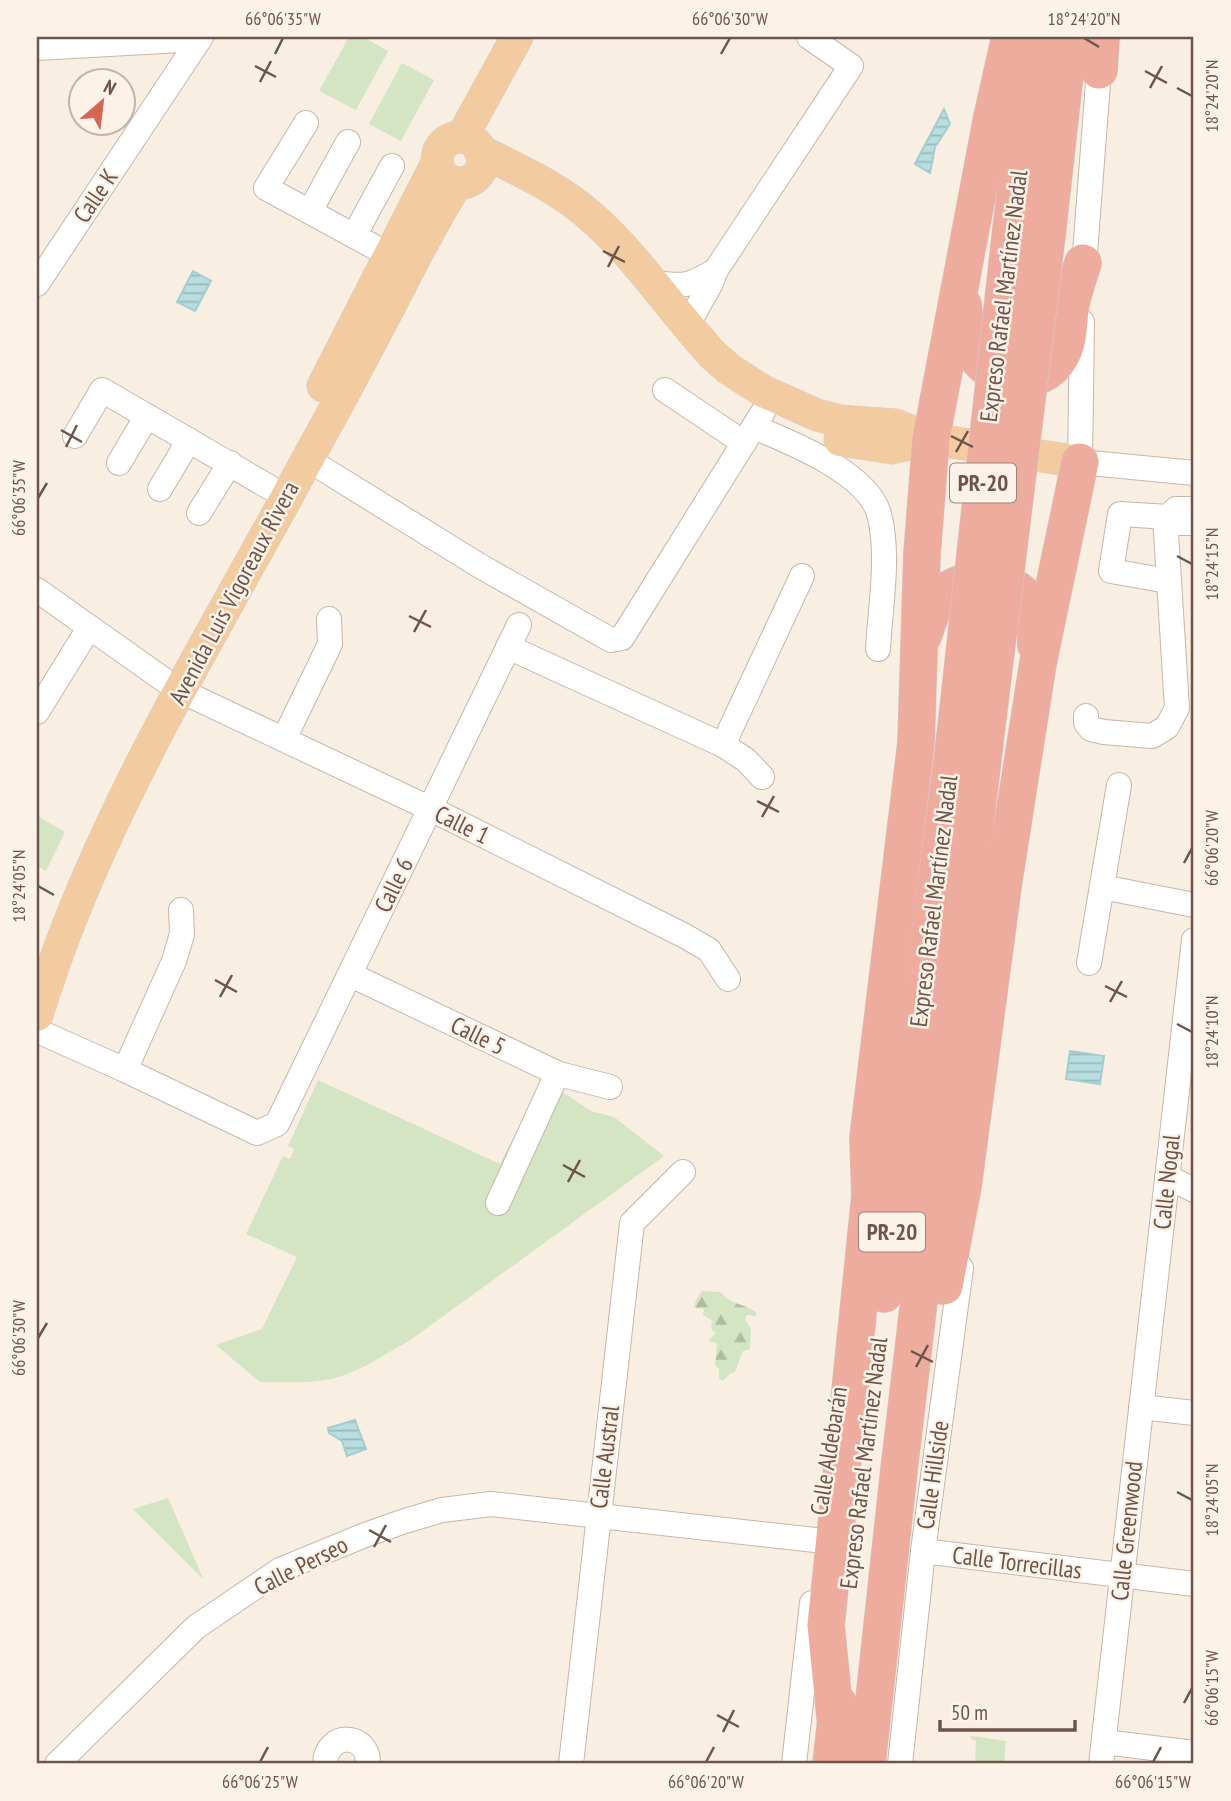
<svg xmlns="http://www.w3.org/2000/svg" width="1231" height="1801" font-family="'PT Sans Narrow',sans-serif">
	<defs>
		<pattern id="forest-firs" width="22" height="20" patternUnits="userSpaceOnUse" patternTransform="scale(1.75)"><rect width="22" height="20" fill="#d3e5c2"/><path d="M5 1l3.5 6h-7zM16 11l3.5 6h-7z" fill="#afbca0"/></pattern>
		<pattern id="water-rules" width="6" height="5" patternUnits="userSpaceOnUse" patternTransform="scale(1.75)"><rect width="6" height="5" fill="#b9dee0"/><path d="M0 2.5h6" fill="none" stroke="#9bb7b8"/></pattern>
	</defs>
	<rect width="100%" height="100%" fill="#f9eee2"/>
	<g fill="#d3e5c2">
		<path d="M 349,37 L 363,37 L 388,51 L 356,110 L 319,91 Z"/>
		<path d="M 402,63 L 434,80 L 401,141 L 369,124 Z"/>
		<path d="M 37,816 L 65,832 L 46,871 L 37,866 Z"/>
		<path d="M 318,1080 L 500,1164 L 542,1081 L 569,1096 L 591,1111 L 614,1117 L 664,1156 L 409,1341 C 390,1351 372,1364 352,1372 C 323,1385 291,1382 260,1382 L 216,1345 L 262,1329 L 297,1257 L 246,1234 L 283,1156 L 290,1159 L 294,1149 L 288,1146 Z"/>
		<path d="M 168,1498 L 202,1576 L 203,1579 L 133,1509 Z"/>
		<path d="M 971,1736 L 1006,1741 L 1004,1764 L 975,1764 L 976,1741 L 971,1739 Z"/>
	</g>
	<path fill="url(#forest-firs)" d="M 702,1291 L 721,1292 C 729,1305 745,1303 757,1313 L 755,1316 L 747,1315 L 745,1319 L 751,1330 L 750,1349 L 743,1351 L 735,1372 L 731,1373 L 723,1381 L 719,1379 L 719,1369 L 715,1365 L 717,1343 L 708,1341 L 716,1333 L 712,1330 L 711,1324 L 713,1321 L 703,1315 L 704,1309 L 694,1308 L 696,1300 Z"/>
	<g fill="url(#water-rules)" stroke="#a0ced1" stroke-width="2">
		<path d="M 944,109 L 950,124 L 935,147 L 930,173 L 915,164 Z"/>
		<path d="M 193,271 L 211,281 L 195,311 L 177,302 Z"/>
		<path d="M 1070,1051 L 1104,1056 L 1100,1084 L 1066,1079 Z"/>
		<path d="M 355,1420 L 366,1449 L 347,1456 L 342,1441 L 329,1433 L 328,1428 Z"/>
	</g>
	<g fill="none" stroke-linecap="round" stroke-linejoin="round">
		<defs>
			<g id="minor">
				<path d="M 37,48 L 199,39"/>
				<path d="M 306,123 L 266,188 L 391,256"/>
				<path d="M 310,211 L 348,142"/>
				<path d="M 354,236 L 392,166"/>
				<path d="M 1083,279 L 1099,70 L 1103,57"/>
				<path d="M 651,282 C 684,287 688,287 716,270"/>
				<path d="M 37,284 L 201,37"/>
				<path d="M 1082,322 L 1080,462 L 1194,473"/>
				<path d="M 687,326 L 710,285 L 716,270 L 851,66 L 809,37"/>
				<path d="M 665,390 L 744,443"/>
				<path d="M 754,427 C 790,442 868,473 879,514 C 890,555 880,608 878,649"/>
				<path d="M 75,436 L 102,390 L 269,487"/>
				<path d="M 307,459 L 480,566 L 611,640 L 622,638 L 763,412"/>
				<path d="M 119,463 L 147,416"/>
				<path d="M 160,489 L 189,440"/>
				<path d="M 1194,509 L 1176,509 L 1169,517 L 1175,523 L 1194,523"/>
				<path d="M 199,513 L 230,463"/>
				<path d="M 1168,581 L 1111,571 L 1120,514 L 1169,517"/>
				<path d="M 37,590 L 167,682"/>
				<path d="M 508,647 L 723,745 L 746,760 L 762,777"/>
				<path d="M 181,691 L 431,809 L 685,936 L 709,950 L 728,979"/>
				<path d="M 37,712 L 89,628"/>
				<path d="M 1086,716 L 1086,723 L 1091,729 L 1104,732 L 1152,736 L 1167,727 L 1177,708 L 1165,517"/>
				<path d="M 284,739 L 330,644 L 329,619"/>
				<path d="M 723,745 L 802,576"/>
				<path d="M 1102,887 L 1194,905"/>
				<path d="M 1089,963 L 1119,785"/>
				<path d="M 351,975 L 559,1074 L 610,1087"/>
				<path d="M 40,1032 L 125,1070 L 257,1133 L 277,1124 L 519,625"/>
				<path d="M 125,1070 L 174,961 L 182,934 L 181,910"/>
				<path d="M 1167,1177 L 1194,1190"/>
				<path d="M 498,1203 L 557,1074"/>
				<path d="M 1141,1407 L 1194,1413"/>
				<path d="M 923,1551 L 1194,1584"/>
				<path d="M 1104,1742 L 1194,1753"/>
				<path d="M 57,1764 L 196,1627 L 280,1570 L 365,1535 L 405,1521 L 442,1510 L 491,1504 L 815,1540"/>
				<path d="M 325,1764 C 326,1731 369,1732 368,1764"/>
				<path d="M 571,1764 L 632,1223 L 683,1172"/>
				<path d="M 794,1764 L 812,1603"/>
				<path d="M 900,1764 L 923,1551 L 961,1268"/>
				<path d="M 1101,1764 L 1194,940"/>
			</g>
			<g id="major">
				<path d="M 462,137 L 517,37"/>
				<circle cx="460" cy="160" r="23"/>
				<path d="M 480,151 C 520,170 563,190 596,221 C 640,261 673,312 713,355 L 729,369 L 763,391 L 817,415 L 840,421 L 895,425 L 931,439 L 1080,462"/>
				<path d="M 323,386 L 437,163"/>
				<path d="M 840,440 L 892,448 L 931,439"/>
				<path d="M 37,1015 C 92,833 197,661 288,495 C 317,441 348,387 376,332 C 403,282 427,230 457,183"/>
			</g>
			<g id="highway">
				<path d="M 1099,70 L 1101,37"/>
				<path d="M 1011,229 L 1035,37"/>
				<path d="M 1047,235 L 1069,37"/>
				<path d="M 963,305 C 965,320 967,339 974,353 C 992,384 1041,390 1060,357 C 1071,339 1067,319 1072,299 C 1075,287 1079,275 1083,263"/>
				<path d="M 923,636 C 928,622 932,607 941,596 C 963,573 1012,574 1029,602 C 1037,614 1035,631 1036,645"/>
				<path d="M 944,1286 L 963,1186 L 1003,886 L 1038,663 L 1080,462"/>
				<path d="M 884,1294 L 955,737"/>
				<path d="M 836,1726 L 826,1625 L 870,1196 L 868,1138 L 916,743 L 922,554 L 931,439 L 992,117 L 1010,37"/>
				<path d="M 831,1764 L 838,1703"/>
				<path d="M 867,1764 L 899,1470 L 985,741"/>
			</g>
		</defs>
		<use href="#minor" stroke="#c8b5aa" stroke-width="26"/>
		<use href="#major" stroke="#d6cfcd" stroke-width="33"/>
		<use href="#highway" stroke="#d6cfcd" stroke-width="38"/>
		<use href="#minor" stroke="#fff" stroke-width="24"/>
		<use href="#major" stroke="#f2cca0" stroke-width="32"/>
		<use href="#highway" stroke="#eeac9f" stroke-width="37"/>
		<defs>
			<g id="highway-bridge">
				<path d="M 955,737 L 1011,229"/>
				<path d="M 985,741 L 1047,235"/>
			</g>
		</defs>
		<use href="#highway-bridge" stroke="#d6cfcd" stroke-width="38" stroke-linecap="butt"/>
		<use href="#highway-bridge" stroke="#eeac9f" stroke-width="37"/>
	</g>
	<path fill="none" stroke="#6e554b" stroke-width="2.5" d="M 1084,38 L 1099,47M 275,54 L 283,38M 721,54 L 730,38M 255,66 L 276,77M 1145,71 L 1167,83M 260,82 L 271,61M 1150,88 L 1162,66M 1177,88 L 1192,96M 603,251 L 625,262M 608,267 L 619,246M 61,430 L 82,442M 951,436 L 973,447M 66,447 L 77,425M 956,452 L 968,431M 38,498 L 47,483M 1177,556 L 1192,564M 409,616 L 431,627M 414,632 L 426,610M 757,801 L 779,812M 762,817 L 774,796M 1184,863 L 1192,848M 38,886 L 54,895M 215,980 L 237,992M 1105,986 L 1127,997M 220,997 L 232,975M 1110,1002 L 1122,981M 1177,1024 L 1192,1032M 563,1165 L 585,1177M 568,1182 L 580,1160M 38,1338 L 47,1323M 911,1351 L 933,1362M 916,1367 L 928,1345M 1177,1492 L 1192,1500M 369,1530 L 391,1542M 374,1547 L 386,1525M 1184,1703 L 1192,1688M 717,1715 L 739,1727M 723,1732 L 734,1710M 260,1762 L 268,1747M 706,1762 L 714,1747M 1153,1762 L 1161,1747"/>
	<g text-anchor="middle" stroke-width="5" stroke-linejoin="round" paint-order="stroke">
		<g fill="#fdf2e7" stroke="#99847a" stroke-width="2">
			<rect x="950" y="463.5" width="66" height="39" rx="5"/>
			<rect x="859" y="1212.5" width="66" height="39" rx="5"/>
		</g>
		<g font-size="23" font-weight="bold" fill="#6e554b">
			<text x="983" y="491">PR-20</text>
			<text x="892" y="1240">PR-20</text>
		</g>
		<g font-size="24" fill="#6e554b" stroke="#fdf2e7">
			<text transform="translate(96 196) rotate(-56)" y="8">Calle K</text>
			<text transform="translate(1004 296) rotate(-83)" y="8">Expreso Rafael Martínez Nadal</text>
			<text transform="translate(234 593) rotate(-62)" y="8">Avenida Luis Vigoreaux Rivera</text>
			<text transform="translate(462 825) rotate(26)" y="8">Calle 1</text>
			<text transform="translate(394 885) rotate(-64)" y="8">Calle 6</text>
			<text transform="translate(934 901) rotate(-83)" y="8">Expreso Rafael Martínez Nadal</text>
			<text transform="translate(478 1036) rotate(26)" y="8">Calle 5</text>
			<text transform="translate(1167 1182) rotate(-84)" y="8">Calle Nogal</text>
			<text transform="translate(829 1451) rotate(-81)" y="8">Calle Aldebarán</text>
			<text transform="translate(605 1457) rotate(-83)" y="8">Calle Austral</text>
			<text transform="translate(864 1463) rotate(-83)" y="8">Expreso Rafael Martínez Nadal</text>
			<text transform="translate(933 1475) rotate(-82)" y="8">Calle Hillside</text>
			<text transform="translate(1127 1531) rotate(-84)" y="8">Calle Greenwood</text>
			<text transform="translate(1017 1563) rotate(7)" y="8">Calle Torrecillas</text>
			<text transform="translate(301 1566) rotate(-27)" y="8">Calle Perseo</text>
		</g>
	</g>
	<rect width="1231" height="1801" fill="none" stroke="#fdf2e7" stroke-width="77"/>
	<g transform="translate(102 102) rotate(28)"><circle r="33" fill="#fdf2e7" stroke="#c4b3a9" stroke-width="2"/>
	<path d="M0-5L12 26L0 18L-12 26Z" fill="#d76553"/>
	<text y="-10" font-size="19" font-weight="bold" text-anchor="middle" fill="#6e554b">N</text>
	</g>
	<path d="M940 1720v10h135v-10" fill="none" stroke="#6e554b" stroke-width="3.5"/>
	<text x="951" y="1720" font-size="21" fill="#6e554b" stroke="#fdf2e7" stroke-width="5" paint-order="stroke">50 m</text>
	<rect x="38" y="38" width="1154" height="1724" fill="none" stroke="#6e554b" stroke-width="2.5"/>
	<g font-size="18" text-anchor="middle" fill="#6e554b">
		<text x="283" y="25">66°06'35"W</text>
		<text x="730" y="25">66°06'30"W</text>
		<text x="1084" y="25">18°24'20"N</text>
		<text transform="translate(1212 96) rotate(-90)" y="6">18°24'20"N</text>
		<text transform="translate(19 498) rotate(-90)" y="6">66°06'35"W</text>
		<text transform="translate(1212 564) rotate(-90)" y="6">18°24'15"N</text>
		<text transform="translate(1212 848) rotate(-90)" y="6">66°06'20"W</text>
		<text transform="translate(19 886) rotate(-90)" y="6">18°24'05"N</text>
		<text transform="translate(1212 1032) rotate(-90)" y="6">18°24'10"N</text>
		<text transform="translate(19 1338) rotate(-90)" y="6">66°06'30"W</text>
		<text transform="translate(1212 1500) rotate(-90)" y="6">18°24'05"N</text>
		<text transform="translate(1212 1688) rotate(-90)" y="6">66°06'15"W</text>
		<text x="260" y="1788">66°06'25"W</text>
		<text x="706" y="1788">66°06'20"W</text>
		<text x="1153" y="1788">66°06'15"W</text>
	</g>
</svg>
